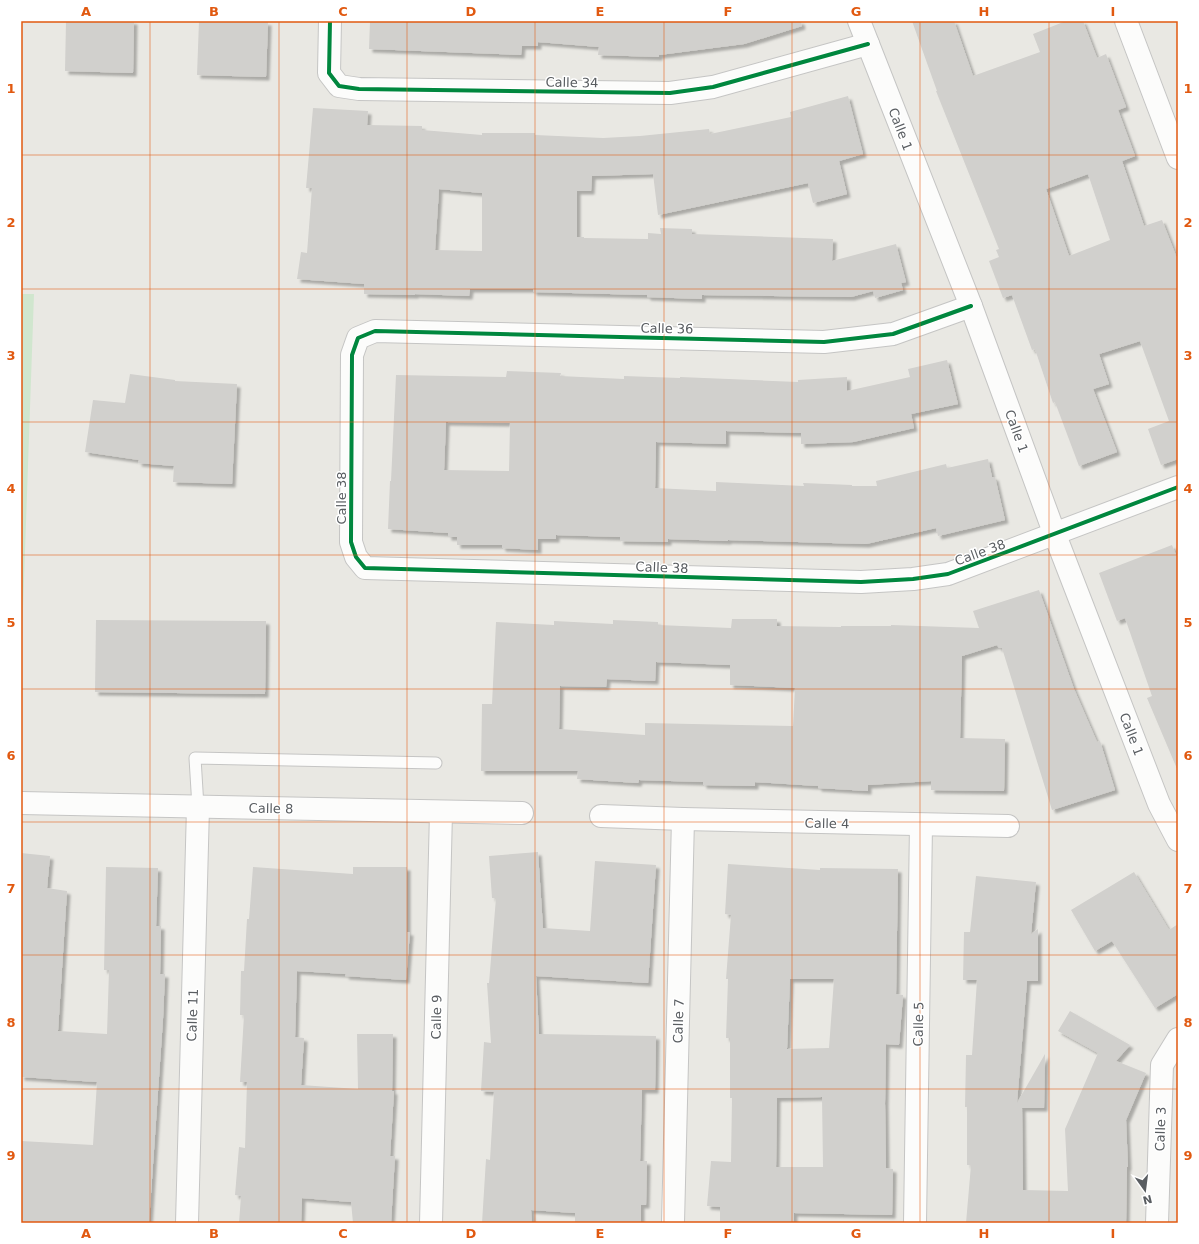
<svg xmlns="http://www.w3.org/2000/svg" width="1199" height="1244" font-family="'DejaVu Sans',sans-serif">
	<defs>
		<filter id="shadow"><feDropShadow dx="3.5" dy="3.5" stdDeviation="1" flood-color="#0004"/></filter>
	</defs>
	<rect width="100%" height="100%" fill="#e9e8e3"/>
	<path fill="#d0e6ce" d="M 21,294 L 34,294 L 21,666 Z"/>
	<g fill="#d1d0cd" fill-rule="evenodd" filter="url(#shadow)">
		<path d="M 66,21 L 134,21 L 133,73 L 65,71 Z"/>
		<path d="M 199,21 L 268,22 L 266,77 L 197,75 Z"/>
		<path d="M 370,21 L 801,21 L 802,26 L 744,44 L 659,55 L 659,57 L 598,55 L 599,47 L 538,42 L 538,46 L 522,46 L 521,55 L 369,49 Z"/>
		<path d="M 912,21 L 954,21 L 973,76 L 1040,52 L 1033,34 L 1066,21 L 1083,21 L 1097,58 L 1106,54 L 1126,107 L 1118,110 L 1135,156 L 1122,161 L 1144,226 L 1162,220 L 1178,261 L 1178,459 L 1161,465 L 1148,429 L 1169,421 L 1140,341 L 1099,354 L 1109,384 L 1093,389 L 1117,452 L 1079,466 L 1055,402 L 1053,403 L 1035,349 L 1032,350 L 1012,295 L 1003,298 L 989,261 L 999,257 L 996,250 L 999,249 L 936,91 L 937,91 ZM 1088,174 L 1110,240 L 1069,256 L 1046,189 Z"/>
		<path d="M 848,96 L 863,154 L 839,161 L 847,194 L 813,203 L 808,183 L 658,215 L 653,174 L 592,176 L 591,191 L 577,191 L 577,237 L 584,237 L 584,238 L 648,239 L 648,233 L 661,234 L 660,228 L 692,229 L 692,234 L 833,239 L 832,261 L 896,244 L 906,282 L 901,283 L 903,290 L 875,298 L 873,291 L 851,297 L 702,295 L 702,299 L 674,298 L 647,297 L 647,295 L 533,292 L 533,289 L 470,289 L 469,296 L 415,294 L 415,295 L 364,294 L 364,284 L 297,279 L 301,252 L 307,253 L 312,188 L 306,188 L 313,108 L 368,111 L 367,125 L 422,126 L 422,130 L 482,135 L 482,133 L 535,133 L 535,135 L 603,138 L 640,136 L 709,129 L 710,134 L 791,117 L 790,112 ZM 439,189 L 482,193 L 482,251 L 435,250 Z"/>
		<path d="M 947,360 L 958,404 L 911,414 L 914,428 L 853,442 L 801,444 L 801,433 L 726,431 L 726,444 L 656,442 L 655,488 L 716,491 L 716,482 L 804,486 L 803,483 L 852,485 L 852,486 L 877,486 L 876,481 L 946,464 L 947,468 L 988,459 L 992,477 L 995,477 L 1005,520 L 938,536 L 936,528 L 866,544 L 728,540 L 728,541 L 668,539 L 668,542 L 620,541 L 620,537 L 556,535 L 556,539 L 538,539 L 538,550 L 502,548 L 502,545 L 457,545 L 457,537 L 448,537 L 448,533 L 388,529 L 390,481 L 391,481 L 396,375 L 506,377 L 507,371 L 561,373 L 560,376 L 624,379 L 624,376 L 680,378 L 680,377 L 798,382 L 798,380 L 847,377 L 847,391 L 910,377 L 908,369 ZM 446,422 L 510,423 L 509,471 L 444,470 Z"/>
		<path d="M 130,374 L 175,380 L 175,381 L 237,384 L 232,484 L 173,482 L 174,466 L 138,463 L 139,460 L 85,452 L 93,400 L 125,403 Z"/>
		<path d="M 1172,545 L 1178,560 L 1178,771 L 1147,698 L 1152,696 L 1125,618 L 1117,621 L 1099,573 Z"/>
		<path d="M 1039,590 L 1074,689 L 1097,742 L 1100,741 L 1115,790 L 1052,810 L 1002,648 L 999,648 L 997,645 L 962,656 L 960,738 L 1005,739 L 1004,791 L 931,790 L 931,781 L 868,785 L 868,791 L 818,788 L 818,786 L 755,782 L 755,786 L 703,785 L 703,782 L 639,780 L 638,783 L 577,779 L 578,771 L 481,771 L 482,704 L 492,704 L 496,622 L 554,625 L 554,621 L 613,624 L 613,620 L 658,622 L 658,625 L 731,628 L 732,619 L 777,619 L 777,626 L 841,627 L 841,626 L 891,626 L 891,625 L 979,628 L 973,611 ZM 656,662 L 730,665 L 730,685 L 795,688 L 793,726 L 645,723 L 645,735 L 559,729 L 560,686 L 606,687 L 607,679 L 655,681 Z"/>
		<path d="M 96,620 L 266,621 L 265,694 L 95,692 Z"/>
		<path d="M 538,852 L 543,928 L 590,931 L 595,861 L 656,865 L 648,983 L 536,976 L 539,1034 L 656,1036 L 655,1090 L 642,1090 L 640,1161 L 647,1161 L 646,1205 L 641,1205 L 641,1223 L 575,1223 L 575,1213 L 531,1210 L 532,1223 L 482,1223 L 486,1159 L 490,1160 L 494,1092 L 481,1091 L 484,1042 L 491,1043 L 487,983 L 489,983 L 496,898 L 492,898 L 489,856 Z"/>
		<path d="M 21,853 L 50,856 L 47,888 L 67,891 L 58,1031 L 107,1034 L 109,970 L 104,970 L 106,867 L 158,868 L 156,926 L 161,926 L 160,974 L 165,974 L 163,1019 L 149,1223 L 21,1223 L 21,1141 L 93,1145 L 97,1082 L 21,1077 Z"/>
		<path d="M 728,864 L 820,870 L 820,868 L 898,869 L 896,994 L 903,995 L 899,1045 L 886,1044 L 885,1103 L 886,1168 L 893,1169 L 892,1215 L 794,1213 L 794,1223 L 720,1223 L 720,1207 L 707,1206 L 711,1161 L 731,1162 L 732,1098 L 730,1098 L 730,1038 L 726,1038 L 728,979 L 726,979 L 731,915 L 725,914 ZM 790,979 L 834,979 L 829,1048 L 787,1049 ZM 822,1097 L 823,1167 L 776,1167 L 777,1098 Z"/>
		<path d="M 253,867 L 353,874 L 353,867 L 407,867 L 407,932 L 410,932 L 406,980 L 345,976 L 346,974 L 297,971 L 295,1037 L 304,1038 L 301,1085 L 358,1089 L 357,1034 L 393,1034 L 392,1091 L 394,1091 L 390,1156 L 395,1156 L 391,1223 L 353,1223 L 351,1202 L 302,1198 L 301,1223 L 239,1223 L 241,1196 L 235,1195 L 239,1147 L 245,1148 L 247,1082 L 240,1082 L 244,1015 L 240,1015 L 241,971 L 244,971 L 247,919 L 249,919 Z"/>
		<path d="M 1134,872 L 1169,930 L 1178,924 L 1178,994 L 1155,1008 L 1112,941 L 1095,951 L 1071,910 Z"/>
		<path d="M 976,876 L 1036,882 L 1031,934 L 1038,929 L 1038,981 L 1027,981 L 1017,1103 L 1045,1054 L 1044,1108 L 1022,1108 L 1023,1190 L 1068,1191 L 1065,1129 L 1098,1053 L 1058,1031 L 1070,1011 L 1130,1045 L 1116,1061 L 1146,1073 L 1126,1120 L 1128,1167 L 1127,1167 L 1126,1223 L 966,1223 L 971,1165 L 967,1165 L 967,1107 L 965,1107 L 966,1055 L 972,1055 L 977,980 L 963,980 L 964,932 L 970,932 Z"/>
	</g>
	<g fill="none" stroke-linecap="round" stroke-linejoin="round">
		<defs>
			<path id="lane" d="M 198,807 L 195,758 L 436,763"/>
			<g id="street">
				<path d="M 330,21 L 329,73 L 339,86 L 359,89 L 670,93 L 713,87 L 868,44"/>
				<path d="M 859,21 L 971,306 L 1055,535 L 1159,804 L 1178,840"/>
				<path d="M 1126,21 L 1178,158"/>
				<path d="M 971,306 L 893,334 L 824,342 L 375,331 L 358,338 L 352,355 L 351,542 L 356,557 L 365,568 L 861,582 L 913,579 L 948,574 L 1178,487"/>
				<path d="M 21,803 L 522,813"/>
				<path d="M 601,816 L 683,819 L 1008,826"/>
				<path d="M 187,1223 L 198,807"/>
				<path d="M 431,1223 L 441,812"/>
				<path d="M 673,1223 L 683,819"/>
				<path d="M 915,1223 L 921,825"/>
				<path d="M 1157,1223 L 1162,1065 L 1178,1039"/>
			</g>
		</defs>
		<use href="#lane" stroke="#c5c5c4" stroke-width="13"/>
		<use href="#street" stroke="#c5c5c4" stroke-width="24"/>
		<use href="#lane" stroke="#fcfcfb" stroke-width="11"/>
		<use href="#street" stroke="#fcfcfb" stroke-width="22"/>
		<defs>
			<g id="cycleway">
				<path d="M 330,21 L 329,73 L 339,86 L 359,89 L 670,93 L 713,87 L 868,44"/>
				<path d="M 971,306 L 893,334 L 824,342 L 375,331 L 358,338 L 352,355 L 351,542 L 356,557 L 365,568 L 861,582 L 913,579 L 948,574 L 1178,487"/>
			</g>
		</defs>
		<use href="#cycleway" stroke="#fff" stroke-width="6"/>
		<use href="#cycleway" stroke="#00873e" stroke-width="4"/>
	</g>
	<path fill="none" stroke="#e15910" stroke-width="1" stroke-opacity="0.55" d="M 150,21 L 150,1223M 279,21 L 279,1223M 407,21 L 407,1223M 535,21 L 535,1223M 664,21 L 664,1223M 792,21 L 792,1223M 920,21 L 920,1223M 1049,21 L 1049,1223M 21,155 L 1178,155M 21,289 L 1178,289M 21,422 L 1178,422M 21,555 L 1178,555M 21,689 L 1178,689M 21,822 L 1178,822M 21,955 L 1178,955M 21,1089 L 1178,1089"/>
	<g text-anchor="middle" stroke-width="3" stroke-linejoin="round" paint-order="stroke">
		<g font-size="13" fill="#595d61" stroke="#fff">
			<text transform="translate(572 82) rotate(1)" y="5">Calle 34</text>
			<text transform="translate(901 129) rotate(69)" y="5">Calle 1</text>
			<text transform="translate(667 328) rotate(1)" y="5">Calle 36</text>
			<text transform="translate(1017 431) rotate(70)" y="5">Calle 1</text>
			<text transform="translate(341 498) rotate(-90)" y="5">Calle 38</text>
			<text transform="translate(980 552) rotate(-20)" y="5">Calle 38</text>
			<text transform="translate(662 567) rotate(2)" y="5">Calle 38</text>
			<text transform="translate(1132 734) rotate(69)" y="5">Calle 1</text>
			<text transform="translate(271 808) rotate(1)" y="5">Calle 8</text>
			<text transform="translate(827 823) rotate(1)" y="5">Calle 4</text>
			<text transform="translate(192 1015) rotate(-88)" y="5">Calle 11</text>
			<text transform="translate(436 1017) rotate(-89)" y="5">Calle 9</text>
			<text transform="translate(678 1021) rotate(-88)" y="5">Calle 7</text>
			<text transform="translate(918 1024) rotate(-89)" y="5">Calle 5</text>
			<text transform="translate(1160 1129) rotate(-88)" y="5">Calle 3</text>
		</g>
	</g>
	<rect width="1199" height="1244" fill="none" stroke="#ffffff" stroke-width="44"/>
	<g transform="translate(1145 1190) rotate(166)" stroke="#ffffff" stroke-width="3" paint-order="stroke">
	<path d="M0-3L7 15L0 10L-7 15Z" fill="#595d61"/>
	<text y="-6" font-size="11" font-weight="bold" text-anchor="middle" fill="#595d61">N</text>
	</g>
	<rect x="22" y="22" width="1155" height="1200" fill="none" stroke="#e15910" stroke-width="1.5"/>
	<g font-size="13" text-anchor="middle" font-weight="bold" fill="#e15910">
		<text x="86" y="16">A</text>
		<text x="214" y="16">B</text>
		<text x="343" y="16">C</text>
		<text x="471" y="16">D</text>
		<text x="600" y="16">E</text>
		<text x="728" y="16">F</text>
		<text x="856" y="16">G</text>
		<text x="984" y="16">H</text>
		<text x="1113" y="16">I</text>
		<text x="11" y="93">1</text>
		<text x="1188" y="93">1</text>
		<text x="11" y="227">2</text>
		<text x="1188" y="227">2</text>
		<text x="11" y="360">3</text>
		<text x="1188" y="360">3</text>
		<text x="11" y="493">4</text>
		<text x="1188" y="493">4</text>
		<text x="11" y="627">5</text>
		<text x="1188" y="627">5</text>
		<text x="11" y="760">6</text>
		<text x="1188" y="760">6</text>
		<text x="11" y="893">7</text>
		<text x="1188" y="893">7</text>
		<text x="11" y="1027">8</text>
		<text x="1188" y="1027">8</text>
		<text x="11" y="1160">9</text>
		<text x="1188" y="1160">9</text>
		<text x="86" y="1238">A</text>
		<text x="214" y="1238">B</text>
		<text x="343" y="1238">C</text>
		<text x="471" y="1238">D</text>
		<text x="600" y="1238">E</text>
		<text x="728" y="1238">F</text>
		<text x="856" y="1238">G</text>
		<text x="984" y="1238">H</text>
		<text x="1113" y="1238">I</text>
	</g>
</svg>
